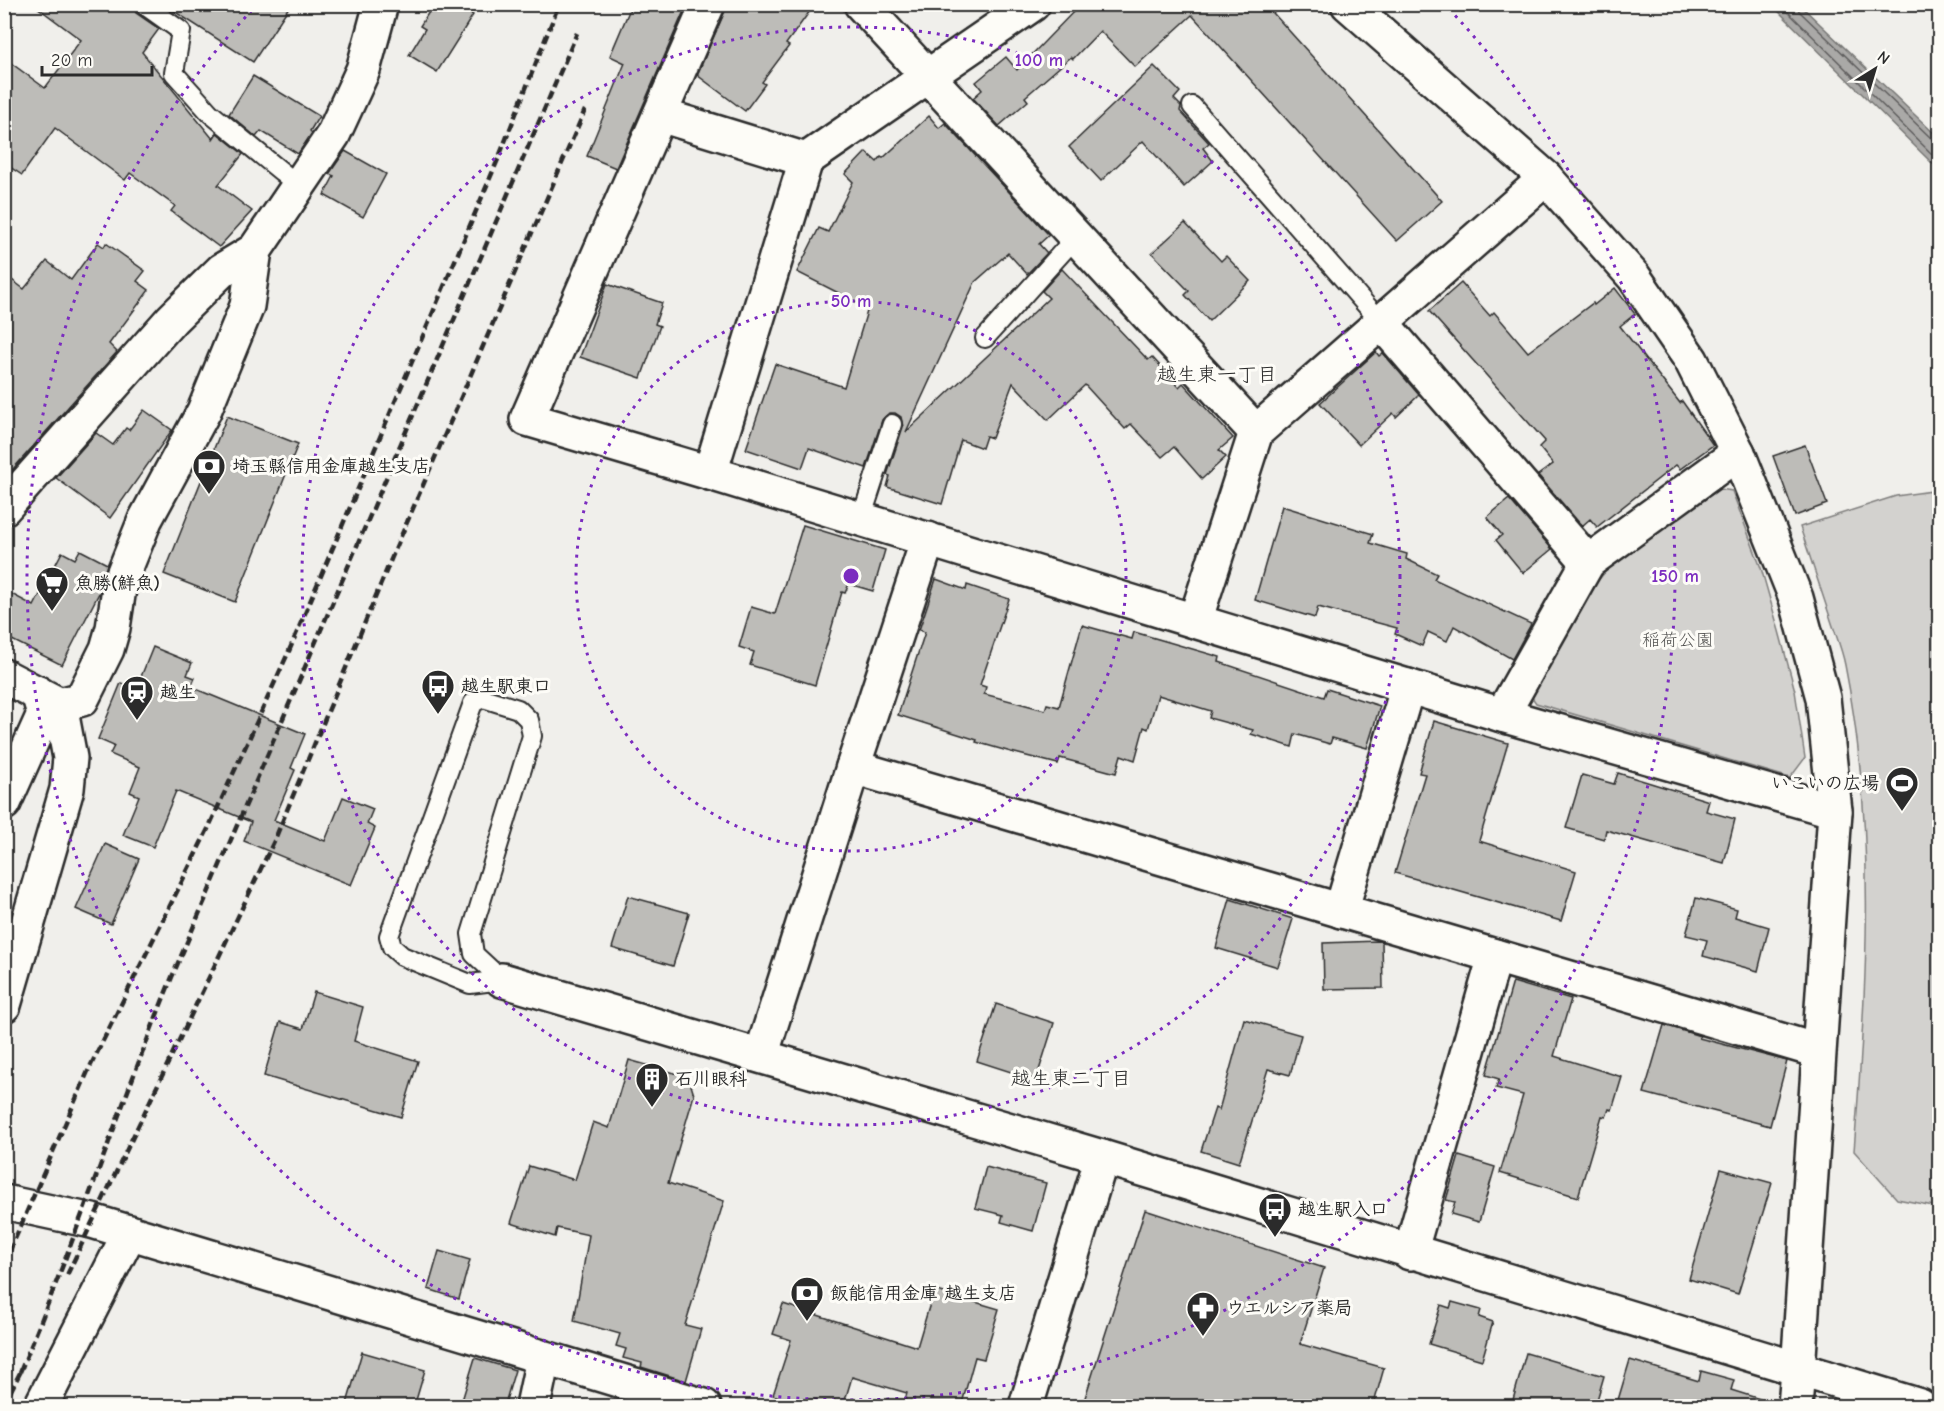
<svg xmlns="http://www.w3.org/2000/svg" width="1944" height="1411" font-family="'Comic Neue','Klee One',sans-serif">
	<rect width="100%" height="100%" fill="#f0efeb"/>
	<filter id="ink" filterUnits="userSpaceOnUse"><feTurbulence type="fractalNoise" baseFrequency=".0167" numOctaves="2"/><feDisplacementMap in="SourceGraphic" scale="12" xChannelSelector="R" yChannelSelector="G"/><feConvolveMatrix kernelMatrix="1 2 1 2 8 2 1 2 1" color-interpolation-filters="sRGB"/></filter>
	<g filter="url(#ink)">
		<g fill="#d3d2cf" stroke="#7f7e7d" stroke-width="1.5">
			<path d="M 1720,489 L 1732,491 L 1761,568 L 1779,631 L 1795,691 L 1805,758 L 1790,778 L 1536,703 L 1529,693 L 1591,589 L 1615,560 Z"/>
			<path d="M 1939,490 L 1940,490 L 1939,1207 L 1897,1199 L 1854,1151 C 1867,989 1877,825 1845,665 C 1842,649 1835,633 1830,617 C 1820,587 1810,557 1800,527 L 1896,496 Z"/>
		</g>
		<path fill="#aaa9a7" stroke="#777775" stroke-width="1.5" d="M 1772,5 L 1800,5 L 1939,138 L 1939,170 Z"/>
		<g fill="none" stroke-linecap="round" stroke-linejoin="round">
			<g stroke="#5e5d5d" stroke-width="1.5">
				<path d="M 1780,4 L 1940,162"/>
				<path d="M 1797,4 L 1799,11 L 1933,140 L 1940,142"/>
			</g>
		</g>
		<g fill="#bdbcb8" stroke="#2b2b2b" stroke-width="1.5">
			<path d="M 33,4 L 132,4 L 136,13 L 159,29 L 142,52 L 213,139 L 217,133 L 243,154 L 218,185 L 252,211 L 219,247 L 171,211 L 175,206 L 130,173 L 125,180 L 55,128 L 22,175 L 4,163 L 4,58 L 45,88 L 81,40 Z"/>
			<path d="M 163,4 L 291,4 L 253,62 Z"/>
			<path d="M 434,4 L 456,4 L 473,15 L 437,72 L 409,55 L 425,29 L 420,26 Z"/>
			<path d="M 632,4 L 687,4 L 616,168 L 587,156 L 625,63 L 610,56 Z"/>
			<path d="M 726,4 L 815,4 L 786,44 L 789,46 L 762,82 L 765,84 L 745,111 L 697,75 L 725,11 Z"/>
			<path d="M 1076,4 L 1265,4 L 1442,201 L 1397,241 L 1192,15 L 1135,67 L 1100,31 L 1073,59 L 1071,57 L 1025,97 L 1028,101 L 999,126 L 973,98 L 982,90 L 976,82 L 1006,57 L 1017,70 L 1078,7 Z"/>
			<path d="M 1154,66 L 1180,92 L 1174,99 L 1181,106 L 1180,111 L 1209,143 L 1203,148 L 1213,161 L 1184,187 L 1143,141 L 1101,181 L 1069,147 Z"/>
			<path d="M 253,76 L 319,116 L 310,131 L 312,133 L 298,154 L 261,131 L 256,137 L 229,114 Z"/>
			<path d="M 929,116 L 939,128 L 945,123 L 1049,235 L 1039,244 L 1047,253 L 1027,274 L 1008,253 L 975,282 L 906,432 L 1049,298 L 1042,291 L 1062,269 L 1148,360 L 1152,357 L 1179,387 L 1183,383 L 1233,438 L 1219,450 L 1226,457 L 1202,479 L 1174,447 L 1162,457 L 1131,424 L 1125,429 L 1085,385 L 1048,420 L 1013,383 L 992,438 L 986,436 L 982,448 L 961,440 L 942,504 L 887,487 L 890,476 L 887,475 L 903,427 L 901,417 L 895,413 L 889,413 L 882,420 L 866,468 L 809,448 L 802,468 L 746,449 L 775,364 L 844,387 L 868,308 L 797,272 L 819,228 L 828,232 L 853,182 L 845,174 L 866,152 L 877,162 L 881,157 L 883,158 Z"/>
			<path d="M 345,151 L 386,174 L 363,217 L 324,195 L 334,176 L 329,174 Z"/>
			<path d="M 1185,223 L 1221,261 L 1226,256 L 1250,281 L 1209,321 L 1185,295 L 1189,291 L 1152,253 Z"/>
			<path d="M 98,243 L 104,247 L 106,243 L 145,271 L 137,281 L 149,290 L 109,344 L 117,352 L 4,479 L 4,274 L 24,289 L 47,261 L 71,280 Z"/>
			<path d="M 1461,283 L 1490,316 L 1494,312 L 1528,352 L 1593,303 L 1594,305 L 1615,288 L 1635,314 L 1620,326 L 1680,403 L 1682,401 L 1713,445 L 1680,469 L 1676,465 L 1597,527 L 1590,519 L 1582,526 L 1538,475 L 1553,464 L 1539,447 L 1545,441 L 1429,311 Z"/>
			<path d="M 607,284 L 662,303 L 655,324 L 660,326 L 641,378 L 580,357 Z"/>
			<path d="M 1376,352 L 1379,356 L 1383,353 L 1419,395 L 1396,417 L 1393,413 L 1359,445 L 1320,403 Z"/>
			<path d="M 144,410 L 172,430 L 110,518 L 56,478 L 96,433 L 113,445 L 126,428 L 129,430 Z"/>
			<path d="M 227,416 L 298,444 L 235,602 L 164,574 Z"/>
			<path d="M 1805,445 L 1827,504 L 1795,516 L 1773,456 Z"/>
			<path d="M 1509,499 L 1552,549 L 1523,573 L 1496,540 L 1502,535 L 1487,517 Z"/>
			<path d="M 1282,506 L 1373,534 L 1370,543 L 1407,554 L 1406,559 L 1437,574 L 1434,579 L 1531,624 L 1512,659 L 1454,626 L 1447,641 L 1428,632 L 1422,646 L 1395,634 L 1397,628 L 1318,607 L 1315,618 L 1255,600 Z"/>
			<path d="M 803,525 L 885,550 L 873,591 L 849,584 L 845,593 L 842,592 L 815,685 L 750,665 L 754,652 L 739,647 L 751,607 L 775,614 Z"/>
			<path d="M 80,550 L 107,564 L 100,591 L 62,665 L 4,636 L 4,590 L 34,606 L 62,552 L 75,559 Z"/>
			<path d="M 936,579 L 966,590 L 967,585 L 1009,599 L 980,685 L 986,687 L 984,694 L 1045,710 L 1047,704 L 1059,707 L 1082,625 L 1132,639 L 1134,632 L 1220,657 L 1219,662 L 1324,697 L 1327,689 L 1380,706 L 1367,748 L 1332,738 L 1330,744 L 1295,734 L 1292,747 L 1251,734 L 1253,730 L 1209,718 L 1211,711 L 1158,695 L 1148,729 L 1144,727 L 1135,760 L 1121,755 L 1116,773 L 1060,758 L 1058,764 L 1011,752 L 976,742 L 977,740 L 898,715 L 925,632 L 919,630 Z"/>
			<path d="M 153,647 L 192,663 L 187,675 L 195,678 L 191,687 L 305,734 L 291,768 L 295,770 L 274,820 L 325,841 L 343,797 L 373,809 L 367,824 L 375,828 L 351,885 L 244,841 L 251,822 L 176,791 L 153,847 L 123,835 L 139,796 L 130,792 L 140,767 L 110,754 L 114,746 L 98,739 L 121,683 L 136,689 Z"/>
			<path d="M 1434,721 L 1508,743 L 1479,841 L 1576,871 L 1561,921 L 1395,873 L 1425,774 L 1419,773 Z"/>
			<path d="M 1618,773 L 1709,801 L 1706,811 L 1735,819 L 1724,863 L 1606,830 L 1604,839 L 1566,828 L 1582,775 L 1614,784 Z"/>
			<path d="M 105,844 L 139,859 L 111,924 L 76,909 Z"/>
			<path d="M 628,896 L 689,913 L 673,966 L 612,948 Z"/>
			<path d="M 1696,898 L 1737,909 L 1735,917 L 1769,927 L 1758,971 L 1703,956 L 1707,940 L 1686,935 Z"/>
			<path d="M 1230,899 L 1293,919 L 1278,967 L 1216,948 Z"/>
			<path d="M 1379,941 L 1382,942 L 1383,988 L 1324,989 L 1323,943 Z"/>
			<path d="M 1513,982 L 1571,999 L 1554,1056 L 1622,1077 L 1612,1110 L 1609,1109 L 1606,1117 L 1602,1116 L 1578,1197 L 1500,1173 L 1523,1095 L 1496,1088 L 1499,1079 L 1486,1075 Z"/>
			<path d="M 314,992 L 363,1007 L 354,1041 L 418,1061 L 401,1117 L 264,1076 L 280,1022 L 303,1029 Z"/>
			<path d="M 996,1004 L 1054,1023 L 1036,1080 L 977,1061 Z"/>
			<path d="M 1244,1019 L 1301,1035 L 1290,1075 L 1268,1069 L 1239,1163 L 1201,1151 L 1215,1108 L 1219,1110 Z"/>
			<path d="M 1664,1025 L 1700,1036 L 1699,1038 L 1787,1061 L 1770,1126 L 1644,1093 Z"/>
			<path d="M 629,1060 L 678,1074 L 690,1082 L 694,1095 L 668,1183 L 724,1201 L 685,1325 L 701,1329 L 686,1381 L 641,1367 L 642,1363 L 623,1358 L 626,1349 L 616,1346 L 620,1334 L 574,1321 L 589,1235 L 557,1228 L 555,1237 L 511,1223 L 529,1166 L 575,1180 L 593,1122 L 609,1128 Z"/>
			<path d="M 1459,1156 L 1495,1167 L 1479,1222 L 1451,1214 L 1455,1202 L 1446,1200 Z"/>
			<path d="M 986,1167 L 1046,1183 L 1033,1231 L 1001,1222 L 1003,1215 L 975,1208 Z"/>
			<path d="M 1721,1169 L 1772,1183 L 1738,1294 L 1689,1279 Z"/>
			<path d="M 1145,1210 L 1324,1268 L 1300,1344 L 1384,1368 L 1373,1407 L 1082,1407 Z"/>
			<path d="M 439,1251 L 470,1260 L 459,1299 L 428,1289 Z"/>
			<path d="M 934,1290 L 999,1309 L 984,1359 L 975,1357 L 961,1407 L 903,1407 L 907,1393 L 852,1377 L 843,1407 L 808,1407 L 773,1395 L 791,1340 L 773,1334 L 783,1304 L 917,1347 Z"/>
			<path d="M 1452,1302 L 1481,1310 L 1479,1317 L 1493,1322 L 1482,1360 L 1429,1344 L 1441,1305 L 1450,1308 Z"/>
			<path d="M 362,1352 L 425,1370 L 414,1407 L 346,1407 Z"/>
			<path d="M 1526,1353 L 1604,1376 L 1595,1407 L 1511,1407 Z"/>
			<path d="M 475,1358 L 515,1370 L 504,1407 L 460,1407 Z"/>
			<path d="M 1630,1360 L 1699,1381 L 1701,1371 L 1734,1380 L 1731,1390 L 1760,1399 L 1759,1407 L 1638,1407 L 1618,1400 Z"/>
		</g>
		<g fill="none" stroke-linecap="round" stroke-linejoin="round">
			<defs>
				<g id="lane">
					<path d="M 143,4 L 181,31 L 174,73 L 210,113 L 299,186"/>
					<path d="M 1192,106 L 1381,322"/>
					<path d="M 985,338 L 1075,238"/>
					<path d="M 861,519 L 892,424"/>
					<path d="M 483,698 L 518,709 L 529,720 L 532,736 L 471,934 L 474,954 L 502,980 L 470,984 L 402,956 L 392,947 L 389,936 L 473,703 Z"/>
				</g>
				<g id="street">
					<path d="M 708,4 L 527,419 L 710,473 L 1502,715 L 1835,811"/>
					<path d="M 861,4 L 1256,432"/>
					<path d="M 1348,4 L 1546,178 L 1634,277 L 1691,360 L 1738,453 L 1796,598 L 1823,698 L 1835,811 L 1798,1371"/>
					<path d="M 660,115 L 806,160"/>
					<path d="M 1381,322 L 1588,562 L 1738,453"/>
					<path d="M 710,473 L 806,160 L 1033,4"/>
					<path d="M 4,508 L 172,319 L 222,270 L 255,250"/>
					<path d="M 1195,621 L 1256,432 L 1546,178"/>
					<path d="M 1502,715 L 1588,562"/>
					<path d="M 853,767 L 1818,1051"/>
					<path d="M 4,803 L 44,714 L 38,693"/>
					<path d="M 1341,911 L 1408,686"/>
					<path d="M 4,1005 L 67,789 L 70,758 L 60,705 L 82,699 L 107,649 L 113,628 L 120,582 L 145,520 L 204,411 L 247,306 L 255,250 L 333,135 L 363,70 L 381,4"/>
					<path d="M 761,1056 L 853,767 L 928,539"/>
					<path d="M 1410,1253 L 1495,956"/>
					<path d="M 41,1406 L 130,1232"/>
					<path d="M 533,1406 L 543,1359"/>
				</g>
				<g id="secondary">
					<path d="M 4,676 L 60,705"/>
					<path d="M 502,980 L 1102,1157 L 1920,1406"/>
					<path d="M 4,1202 L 92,1221 L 704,1406"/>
					<path d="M 1026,1406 L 1102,1157"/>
					<path d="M 1795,1406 L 1798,1371"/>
				</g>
			</defs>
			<use href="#lane" stroke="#2b2b2b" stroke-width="22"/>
			<use href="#street" stroke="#2b2b2b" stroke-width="38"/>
			<use href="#secondary" stroke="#2b2b2b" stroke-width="38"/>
			<use href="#lane" stroke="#fdfcf7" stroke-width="18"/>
			<use href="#street" stroke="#fdfcf7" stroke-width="33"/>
			<use href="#secondary" stroke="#fdfcf7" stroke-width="33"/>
			<g stroke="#2b2b2b" stroke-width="4.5" stroke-dasharray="9 4.5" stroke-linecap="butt">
				<path d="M 4,1264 L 89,1069 L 208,829 L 289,651 L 499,157 L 559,4"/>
				<path d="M 67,1275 L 275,839 L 392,557 L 585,110"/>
				<path d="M 20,1372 C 75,1242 119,1108 172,977 L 577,33"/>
				<path d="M 4,1404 L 23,1367"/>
			</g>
		</g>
	</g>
	<g fill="none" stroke="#7b2cbf" stroke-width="3" stroke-dasharray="3 6">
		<circle cx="851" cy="576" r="275"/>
		<circle cx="851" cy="576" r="549"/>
		<path d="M1449 9A824 824 0 1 1 253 9"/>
	</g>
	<defs>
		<symbol id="bank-pin" viewBox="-11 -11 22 30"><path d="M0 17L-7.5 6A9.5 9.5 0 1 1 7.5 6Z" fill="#2b2b2b" stroke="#fdfcf7"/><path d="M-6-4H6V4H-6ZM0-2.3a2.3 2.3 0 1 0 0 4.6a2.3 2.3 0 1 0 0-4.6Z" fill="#fff"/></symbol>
		<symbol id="supermarket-pin" viewBox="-11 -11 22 30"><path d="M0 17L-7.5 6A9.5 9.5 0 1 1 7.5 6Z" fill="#2b2b2b" stroke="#fdfcf7"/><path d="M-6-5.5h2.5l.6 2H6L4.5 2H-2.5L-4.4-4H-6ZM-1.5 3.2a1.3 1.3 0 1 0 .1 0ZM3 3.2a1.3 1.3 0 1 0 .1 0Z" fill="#fff"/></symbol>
		<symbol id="bus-pin" viewBox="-11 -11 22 30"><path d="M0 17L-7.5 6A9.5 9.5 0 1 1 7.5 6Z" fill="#2b2b2b" stroke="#fdfcf7"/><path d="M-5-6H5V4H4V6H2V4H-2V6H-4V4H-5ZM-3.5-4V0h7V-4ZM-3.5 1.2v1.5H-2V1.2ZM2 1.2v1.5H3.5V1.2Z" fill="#fff"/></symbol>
		<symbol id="station-pin" viewBox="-11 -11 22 30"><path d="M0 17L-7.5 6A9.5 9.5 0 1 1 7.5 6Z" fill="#2b2b2b" stroke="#fdfcf7"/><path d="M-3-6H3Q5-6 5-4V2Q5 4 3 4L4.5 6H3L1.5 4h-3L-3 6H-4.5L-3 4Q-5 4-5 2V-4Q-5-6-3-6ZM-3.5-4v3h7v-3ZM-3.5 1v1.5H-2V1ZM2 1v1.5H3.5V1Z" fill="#fff"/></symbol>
		<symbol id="stadium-pin" viewBox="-11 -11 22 30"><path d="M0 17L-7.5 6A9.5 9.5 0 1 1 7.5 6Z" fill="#2b2b2b" stroke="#fdfcf7"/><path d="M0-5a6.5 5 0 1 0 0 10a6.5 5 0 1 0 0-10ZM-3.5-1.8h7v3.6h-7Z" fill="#fff"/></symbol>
		<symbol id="building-pin" viewBox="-11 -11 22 30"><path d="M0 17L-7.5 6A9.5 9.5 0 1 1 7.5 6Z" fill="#2b2b2b" stroke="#fdfcf7"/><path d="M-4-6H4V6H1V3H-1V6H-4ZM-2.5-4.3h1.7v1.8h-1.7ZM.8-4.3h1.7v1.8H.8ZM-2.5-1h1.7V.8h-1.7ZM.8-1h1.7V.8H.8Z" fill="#fff"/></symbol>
		<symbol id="pharmacy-pin" viewBox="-11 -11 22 30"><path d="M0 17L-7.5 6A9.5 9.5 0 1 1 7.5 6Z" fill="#2b2b2b" stroke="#fdfcf7"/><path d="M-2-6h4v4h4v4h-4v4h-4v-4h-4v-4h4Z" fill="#fff"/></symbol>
	</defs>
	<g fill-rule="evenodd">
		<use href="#bank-pin" x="190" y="447" width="38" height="52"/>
		<use href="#supermarket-pin" x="33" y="564" width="38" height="52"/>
		<use href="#bus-pin" x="419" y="667" width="38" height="52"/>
		<use href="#station-pin" x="118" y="673" width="38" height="52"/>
		<use href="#stadium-pin" x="1883" y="764" width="38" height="52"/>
		<use href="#building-pin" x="633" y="1060" width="38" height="52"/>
		<use href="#bus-pin" x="1256" y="1190" width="38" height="52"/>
		<use href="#bank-pin" x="788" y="1274" width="38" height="52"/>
		<use href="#pharmacy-pin" x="1184" y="1289" width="38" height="52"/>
	</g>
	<g text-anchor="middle" stroke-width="6" stroke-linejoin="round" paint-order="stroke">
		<g font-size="18" font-weight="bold" fill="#2b2b2b" stroke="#fdfcf7" text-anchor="start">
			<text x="232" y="472">埼玉縣信用金庫越生支店</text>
			<text x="75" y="589">魚勝(鮮魚)</text>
			<text x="461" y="692">越生駅東口</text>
			<text x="160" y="698">越生</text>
			<text x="1879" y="789" text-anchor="end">いこいの広場</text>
			<text x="675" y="1085">石川眼科</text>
			<text x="1298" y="1215">越生駅入口</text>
			<text x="830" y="1299">飯能信用金庫 越生支店</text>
			<text x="1226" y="1314">ウエルシア薬局</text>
		</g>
		<g font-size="18" fill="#555554" stroke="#fdfcf7">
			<text x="1678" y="646">稲荷公園</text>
		</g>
		<g font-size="20" fill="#2b2b2b" stroke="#fdfcf7">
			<text x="1217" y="381">越生東一丁目</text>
			<text x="1071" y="1085">越生東二丁目</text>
		</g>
	</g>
	<circle cx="851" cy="576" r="9" fill="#7b2cbf" stroke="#fdfcf7" stroke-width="3"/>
	<g font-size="18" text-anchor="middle" font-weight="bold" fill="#7b2cbf" stroke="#fdfcf7" stroke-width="6" stroke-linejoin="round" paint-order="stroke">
		<text x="1039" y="66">100 m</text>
		<text x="851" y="307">50 m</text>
		<text x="1675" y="582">150 m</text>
	</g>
	<rect width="1944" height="1411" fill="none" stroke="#fdfcf7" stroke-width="24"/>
	<rect x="12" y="12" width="1920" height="1387" fill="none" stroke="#2b2b2b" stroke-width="2" filter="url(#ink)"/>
	<g transform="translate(1875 69) rotate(37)" stroke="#fdfcf7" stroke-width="4.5" paint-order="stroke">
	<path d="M0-4.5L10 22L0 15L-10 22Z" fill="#2b2b2b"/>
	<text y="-9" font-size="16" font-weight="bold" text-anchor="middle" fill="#2b2b2b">N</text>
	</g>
	<path d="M42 66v9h110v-9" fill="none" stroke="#2b2b2b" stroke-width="3"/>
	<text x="51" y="66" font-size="18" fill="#2b2b2b" stroke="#fdfcf7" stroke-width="4.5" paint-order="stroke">20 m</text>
</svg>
